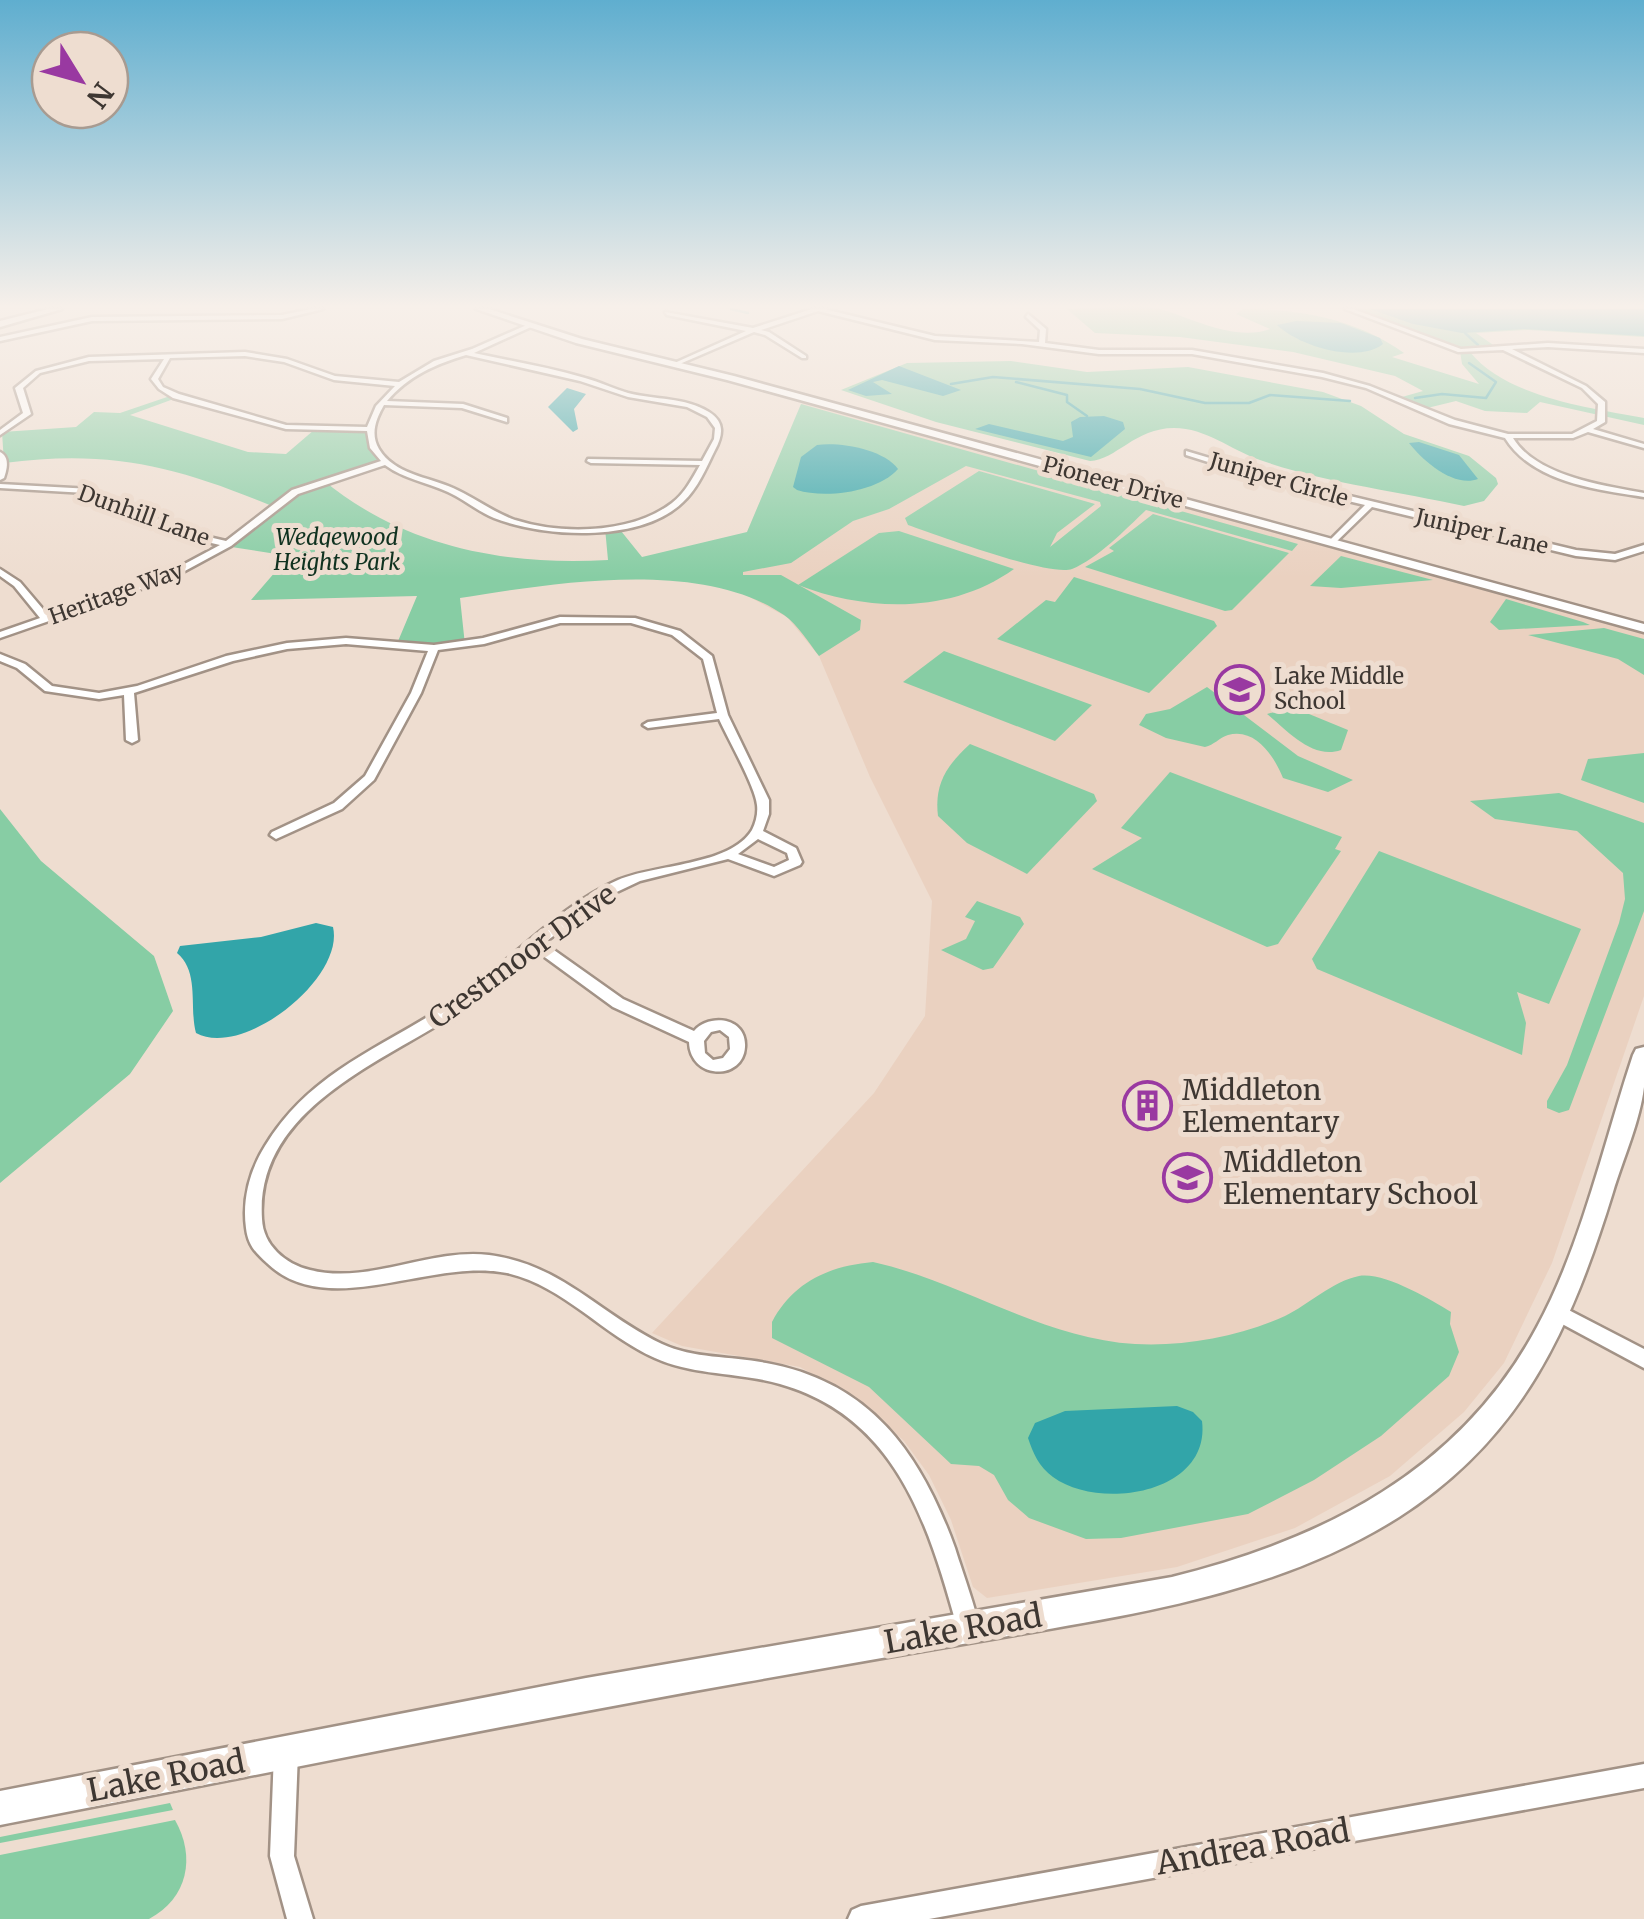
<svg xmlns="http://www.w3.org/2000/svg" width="1644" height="1919" font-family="Merriweather,serif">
	<rect width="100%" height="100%" fill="#eeddd0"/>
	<path fill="#ead1c0" d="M 803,401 L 1644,631 L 1644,996 L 1552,1263 L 1504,1363 L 1464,1412 L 1390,1476 L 1295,1528 L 1177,1567 L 987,1598 L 973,1587 L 951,1520 L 929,1475 L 904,1441 L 863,1403 L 800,1367 L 682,1346 L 652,1333 L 874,1093 L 925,1016 L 932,901 L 870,777 L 819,656 L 787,617 L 738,591 L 747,532 Z"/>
	<g fill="#87cda4">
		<path d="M 1067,309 C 1095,309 1135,302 1160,309 C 1192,318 1235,342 1270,329 L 1236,314 L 1243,309 C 1300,309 1356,319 1404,353 L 1392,357 L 1479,384 L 1462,364 L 1460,351 L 1348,309 L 1644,309 L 1644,337 L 1528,330 L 1476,333 L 1499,349 L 1470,352 C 1506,397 1589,408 1644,418 L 1644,425 L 1540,402 L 1527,413 L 1485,411 L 1456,401 L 1419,410 L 1395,399 L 1423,391 L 1395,376 L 1293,352 L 1180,337 L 1095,333 Z"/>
		<path d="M 1011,361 L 1087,372 L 1188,367 L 1323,392 L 1361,406 L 1404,434 L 1469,456 L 1496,478 L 1498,484 L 1484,501 L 1464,506 C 1397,491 1325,483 1260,460 C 1231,450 1206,428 1174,428 C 1135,428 1116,460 1090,461 L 936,422 L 841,390 L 907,363 Z"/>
		<path d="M 173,395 L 179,397 L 130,415 L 248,452 L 286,454 L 314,430 L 369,429 L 386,462 L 323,480 C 404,547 506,566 608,560 L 605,528 L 617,526 L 642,557 L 747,532 L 801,404 L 1298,544 L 1292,551 L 1146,510 C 1126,529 1097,559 1072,569 C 1049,577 937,535 908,525 L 905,518 L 979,471 L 1095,504 L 1057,533 L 1050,547 L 1101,506 L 1100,502 L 966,466 L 889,509 L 853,521 L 791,563 L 743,572 L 743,575 L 781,575 L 861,620 L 860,630 L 819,656 C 809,643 798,625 784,615 C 701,558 554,583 460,598 L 465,645 L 396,646 L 417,596 L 251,600 L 289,556 L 225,546 L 272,506 C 176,466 109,449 4,463 L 2,432 L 76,427 L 94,412 L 120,413 Z"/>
		<path d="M 1153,514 L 1289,553 L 1232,610 L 1225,611 L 1085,567 L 1114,551 L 1109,548 Z"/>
		<path d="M 899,531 L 1014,569 C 951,614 868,612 798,585 L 879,533 Z"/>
		<path d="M 1341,556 L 1433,580 L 1341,588 L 1310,586 Z"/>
		<path d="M 1074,577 L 1214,621 L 1217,626 L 1149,693 L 997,639 L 1046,600 L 1055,602 Z"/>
		<path d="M 1506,599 L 1583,622 L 1590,625 L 1499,630 L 1490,622 Z"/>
		<path d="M 1604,628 L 1644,639 L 1644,675 L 1618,659 L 1528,635 Z"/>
		<path d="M 944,651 L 1092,705 L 1055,741 L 903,682 Z"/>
		<path d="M 1207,687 L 1298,756 L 1353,780 L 1328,792 L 1283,778 C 1275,758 1256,727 1228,735 C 1219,738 1214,745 1205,747 L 1166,738 L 1139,725 L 1146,714 L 1170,709 Z"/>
		<path d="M 1292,707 L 1348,730 L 1341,750 C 1312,760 1287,730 1267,714 Z"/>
		<path d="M 970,744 L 1094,794 L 1097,801 L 1027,874 L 967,843 L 938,816 C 934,784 947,765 970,744 Z"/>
		<path d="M 1644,753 L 1644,803 L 1581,780 L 1588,759 Z"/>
		<path d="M 1170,772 L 1342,837 L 1335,849 L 1341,851 L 1278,944 L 1267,947 L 1092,869 L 1142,838 L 1121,828 Z"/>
		<path d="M 1559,793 L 1644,823 L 1644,911 L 1569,1110 L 1559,1113 L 1547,1108 L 1547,1101 L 1567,1065 L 1619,923 L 1625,899 L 1623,873 L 1577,831 L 1495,819 L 1470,801 Z"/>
		<path d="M 0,809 L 41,861 L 154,956 L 173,1011 L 130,1074 L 0,1183 Z"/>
		<path d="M 1379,851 L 1581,929 L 1549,1004 L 1517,992 L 1526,1023 L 1522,1055 L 1317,969 L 1312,959 Z"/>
		<path d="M 977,901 L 1020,917 L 1024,924 L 993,968 L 983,970 L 941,950 L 966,939 L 975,921 L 965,917 Z"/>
		<path d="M 873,1262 C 963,1282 1041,1338 1135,1344 C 1183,1347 1241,1336 1285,1316 C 1308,1305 1333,1281 1359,1276 C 1385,1272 1429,1299 1451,1312 L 1450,1324 L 1459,1352 L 1449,1376 L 1381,1436 L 1314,1480 L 1248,1514 L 1121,1538 L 1086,1539 L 1029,1518 L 1008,1500 L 994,1475 L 979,1466 L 951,1464 L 869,1387 L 772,1338 L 772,1322 C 793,1282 829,1266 873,1262 Z"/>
		<path d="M 170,1803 L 173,1810 L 0,1843 L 0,1837 Z"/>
		<path d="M 175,1820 C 196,1857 188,1898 149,1919 L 0,1919 L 0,1855 Z"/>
	</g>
	<g fill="#32a5a9">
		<path d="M 1370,309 L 1644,309 L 1644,336 L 1524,329 L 1462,333 L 1413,324 Z"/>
		<path d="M 1296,321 L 1341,323 L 1380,338 L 1383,344 C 1357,364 1299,346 1277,325 Z"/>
		<path d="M 899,366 L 961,390 L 943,396 L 882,380 L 873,382 L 892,394 L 866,396 L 848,390 Z"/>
		<path d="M 567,388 L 586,394 L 574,409 L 578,429 L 573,432 L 548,407 Z"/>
		<path d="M 1104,416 L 1123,422 L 1125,429 L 1091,457 L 975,429 L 989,424 L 1063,441 L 1073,437 L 1071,422 L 1080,417 Z"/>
		<path d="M 1419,442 L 1459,455 L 1478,479 C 1454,488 1423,461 1409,443 Z"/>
		<path d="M 817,445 C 840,442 883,449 898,469 C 878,492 825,499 797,490 L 793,487 L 801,457 Z"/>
		<path d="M 316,923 L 333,927 C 345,978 243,1059 196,1033 C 189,1008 200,972 177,953 L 180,946 L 261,937 Z"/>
		<path d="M 1177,1406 L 1193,1412 L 1202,1421 C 1211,1494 1099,1511 1053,1477 C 1039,1467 1033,1453 1028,1438 L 1035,1423 L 1065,1411 Z"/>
	</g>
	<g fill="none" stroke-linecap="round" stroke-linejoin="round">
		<g stroke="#32a5a9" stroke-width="2.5">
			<path d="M 731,309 L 748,313"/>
			<path d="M 1465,333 L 1478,345"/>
			<path d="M 1016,382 L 1067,395 L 1067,402 L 1087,416"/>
			<path d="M 951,384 L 993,377 L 1140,389 L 1205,403 L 1249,403 L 1270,395 L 1350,401"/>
			<path d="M 1415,398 L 1442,394 L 1486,398 L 1496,382 L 1469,363"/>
		</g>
		<defs>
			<g id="street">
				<path d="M 311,309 L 323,309 L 282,319 L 92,321 L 0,341 L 0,337 L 92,317 L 282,315 Z"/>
				<path d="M 812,309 L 824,309 L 935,336 L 1039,342 L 1040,330 L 1026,317 L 1028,314 L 1046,329 L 1045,343 L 1099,350 L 1192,350 L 1323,373 L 1370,386 L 1455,420 L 1508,434 L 1572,434 L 1597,421 L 1598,404 L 1582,388 L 1503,350 L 1458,352 L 1345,309 L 1353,309 L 1461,349 L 1548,343 L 1644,349 L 1644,353 L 1548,347 L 1512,349 L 1586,386 L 1605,402 L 1605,422 L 1593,429 L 1644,444 L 1644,448 L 1588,432 L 1573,438 L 1513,438 C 1536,476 1604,486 1644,493 L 1644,497 C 1597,490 1532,482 1505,438 L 1449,424 L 1366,388 L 1322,377 L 1192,354 L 1099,354 L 1022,344 L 935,340 L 818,311 L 761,330 L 769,332 L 806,356 L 806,358 L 802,358 L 765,335 L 754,332 L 675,366 L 670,365 L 746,331 L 667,315 L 665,312 L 753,328 Z"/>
				<path d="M 529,324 L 531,327 L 474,353 C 510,361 549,367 585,378 C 600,382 614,389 628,393 C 655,400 685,397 709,412 C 725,422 723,435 715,450 C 706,468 698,488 683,502 C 641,543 545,538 494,518 C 477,511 464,499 448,492 C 426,482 404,479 385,465 L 298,494 L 231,546 L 170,579 L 0,638 L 0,632 L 40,618 L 14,586 L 0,576 L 0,569 L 20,582 L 48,615 L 164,575 L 220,545 L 177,535 L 86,493 L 0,488 L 0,484 L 91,489 L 183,531 L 226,541 L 292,490 L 381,461 L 370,448 L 367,431 L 286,429 L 173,398 L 159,389 L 151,379 L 164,359 L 89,361 L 40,373 L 23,388 L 31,414 L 0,435 L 0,430 L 23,413 L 15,388 L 36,371 L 89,357 L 245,352 L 287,359 L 335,376 L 399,382 L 434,361 L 472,349 ZM 466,355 L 580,381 L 628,397 L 687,407 L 707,417 L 715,428 L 714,439 L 702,461 L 588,459 L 587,461 L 591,463 L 700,465 C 692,479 685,493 672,503 C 631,534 562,535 515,520 C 492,512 474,497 453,488 C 428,477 394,474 379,449 C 370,434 376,419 384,405 L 462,408 L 507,422 L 507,418 L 463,404 L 387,401 C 408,376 436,364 466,355 ZM 245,356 L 284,362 L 334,380 L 395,386 L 376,406 L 367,427 L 286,425 L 179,394 L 163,387 L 158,379 L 170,358 Z"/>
				<path d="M 1186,451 L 1287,481 L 1576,550 L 1615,554 L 1644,545 L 1644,551 L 1615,560 L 1576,556 L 1372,507 L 1334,544 L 1330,541 L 1331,539 L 1365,505 L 1281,485 L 1186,455 Z"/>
				<path d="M 0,452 C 10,457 7,469 4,478 L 0,480 Z"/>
				<path d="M 560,617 L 635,618 L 680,631 L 712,656 L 728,715 L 769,800 L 769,814 L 763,831 L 796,848 L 802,862 L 800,865 L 774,876 L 728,859 L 640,881 L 604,898 L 544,943 L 623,999 L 694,1031 C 709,1013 747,1017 745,1047 C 743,1081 690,1080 689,1042 L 613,1007 L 535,950 C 507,975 478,1000 446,1020 C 373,1066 255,1113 262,1219 C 263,1245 285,1264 310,1270 C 369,1285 429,1248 489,1255 C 561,1264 601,1315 662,1344 C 694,1359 732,1356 766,1363 C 871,1382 921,1454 955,1548 C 959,1562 979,1617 979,1628 C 978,1630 977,1632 976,1635 L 968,1638 L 960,1635 L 957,1627 C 928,1523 896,1417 780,1384 C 739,1372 695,1376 655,1358 C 603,1335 564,1286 507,1273 C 431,1257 328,1322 267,1263 C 255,1252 248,1245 246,1228 C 242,1199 250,1170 265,1146 C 314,1065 395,1044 467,991 C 517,955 561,905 618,880 C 655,864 730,866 752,830 C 756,822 758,813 757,805 C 755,786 728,739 719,719 L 648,728 L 643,725 L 648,722 L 717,713 L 703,659 L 672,635 L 631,623 L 560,623 L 484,644 L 438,650 L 421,693 L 374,780 L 342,809 L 276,839 L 270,835 L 272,832 L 334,803 L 365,776 L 411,693 L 428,651 L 346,644 L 287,649 L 233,661 L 134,693 L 138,740 L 132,743 L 126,740 L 124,695 L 99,699 L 45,691 L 17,668 L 0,661 L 0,654 L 25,664 L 52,686 L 99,693 L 137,686 L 226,656 L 287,643 L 346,638 L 434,645 L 483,638 ZM 758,839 L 787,853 L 789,860 L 774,867 L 738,854 ZM 720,1030 L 729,1037 L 730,1049 L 723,1058 L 713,1060 L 705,1053 L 704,1041 L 711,1032 Z"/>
				<path d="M 1557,1304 L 1644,1349 L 1644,1368 L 1551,1318 L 1548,1312 L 1551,1306 Z"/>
				<path d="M 286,1741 L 294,1745 L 298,1753 L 294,1856 L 313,1919 L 287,1919 L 270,1856 L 274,1753 L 278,1745 Z"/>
				<path d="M 1644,1764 L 1644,1788 L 929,1919 L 848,1919 L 852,1910 L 861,1906 Z"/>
			</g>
			<g id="secondary">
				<path d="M 48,309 L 62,309 L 0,327 L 0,321 Z"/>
				<path d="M 476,309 L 489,309 L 582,339 L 734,376 L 1644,624 L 1644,632 L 727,380 L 576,343 Z"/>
				<path d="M 1644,1047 C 1644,1060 1644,1074 1644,1087 C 1640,1121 1623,1159 1613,1192 C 1571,1328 1523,1437 1399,1517 C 1283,1590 1153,1611 1020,1634 C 929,1650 837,1666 745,1682 C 496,1726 248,1777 0,1825 L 0,1791 L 586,1678 L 1172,1577 C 1324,1539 1460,1471 1537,1327 C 1582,1244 1603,1145 1633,1055 L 1636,1049 Z"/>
			</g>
		</defs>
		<use href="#street" stroke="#a29286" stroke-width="5"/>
		<use href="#secondary" stroke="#a29286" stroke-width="5"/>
		<use href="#street" fill="#fff" fill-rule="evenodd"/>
		<use href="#secondary" fill="#fff" fill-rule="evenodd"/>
	</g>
	<linearGradient id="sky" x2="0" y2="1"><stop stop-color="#5faecf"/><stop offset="0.53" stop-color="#f7f0ea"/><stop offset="1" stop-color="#f7f0ea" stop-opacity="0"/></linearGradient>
	<rect width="1644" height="578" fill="url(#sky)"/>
	<defs>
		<symbol id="school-ring" viewBox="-11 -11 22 22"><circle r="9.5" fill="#eeddd0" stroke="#9939a1" stroke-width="1.5"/><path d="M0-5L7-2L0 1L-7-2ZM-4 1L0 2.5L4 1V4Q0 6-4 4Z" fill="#9939a1"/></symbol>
		<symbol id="building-ring" viewBox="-11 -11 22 22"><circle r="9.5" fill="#eeddd0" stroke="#9939a1" stroke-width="1.5"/><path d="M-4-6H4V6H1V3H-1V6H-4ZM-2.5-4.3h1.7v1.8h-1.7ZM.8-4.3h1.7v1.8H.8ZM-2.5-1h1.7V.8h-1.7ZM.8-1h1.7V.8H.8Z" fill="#9939a1"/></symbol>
	</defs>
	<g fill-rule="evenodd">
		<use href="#school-ring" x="1212" y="662" width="55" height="55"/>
		<use href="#building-ring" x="1120" y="1078" width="55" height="55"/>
		<use href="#school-ring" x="1160" y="1150" width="55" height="55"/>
	</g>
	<g text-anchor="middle" stroke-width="10" stroke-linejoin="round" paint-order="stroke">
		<g font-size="22" fill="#3e3732" stroke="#eeddd0">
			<text transform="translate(1279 479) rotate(16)" y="8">Juniper Circle</text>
			<text transform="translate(1113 482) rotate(15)" y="8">Pioneer Drive</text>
			<text transform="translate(144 515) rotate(20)" y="8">Dunhill Lane</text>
			<text transform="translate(1482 531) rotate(13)" y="8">Juniper Lane</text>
			<text transform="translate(116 593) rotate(-20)" y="8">Heritage Way</text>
		</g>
		<g font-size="22" font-style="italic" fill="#103220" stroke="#eeddd0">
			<text x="337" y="545">Wedgewood<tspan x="337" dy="25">Heights Park</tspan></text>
		</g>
		<g font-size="22" fill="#3e3732" stroke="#eeddd0" text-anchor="start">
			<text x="1274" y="684">Lake Middle<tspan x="1274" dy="25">School</tspan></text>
		</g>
		<g font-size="28" fill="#3e3732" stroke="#eeddd0">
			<text transform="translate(522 956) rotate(-36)" y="10">Crestmoor Drive</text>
		</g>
		<g font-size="28" fill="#3e3732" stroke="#eeddd0" text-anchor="start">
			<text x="1182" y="1100">Middleton<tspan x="1182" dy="32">Elementary</tspan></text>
			<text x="1223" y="1172">Middleton<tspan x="1223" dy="32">Elementary School</tspan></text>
		</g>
		<g font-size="32" fill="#3e3732" stroke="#eeddd0">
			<text transform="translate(963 1629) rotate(-10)" y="11">Lake Road</text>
			<text transform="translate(166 1776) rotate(-11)" y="11">Lake Road</text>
			<text transform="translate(1253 1847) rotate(-10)" y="11">Andrea Road</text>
		</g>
	</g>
	<g transform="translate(80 80) rotate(127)"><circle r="48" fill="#eeddd0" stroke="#a89b91" stroke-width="2.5"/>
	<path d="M0-8L18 38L0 25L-18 38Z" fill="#9939a1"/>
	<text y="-15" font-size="28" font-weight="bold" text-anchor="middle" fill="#3e3732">N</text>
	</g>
</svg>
